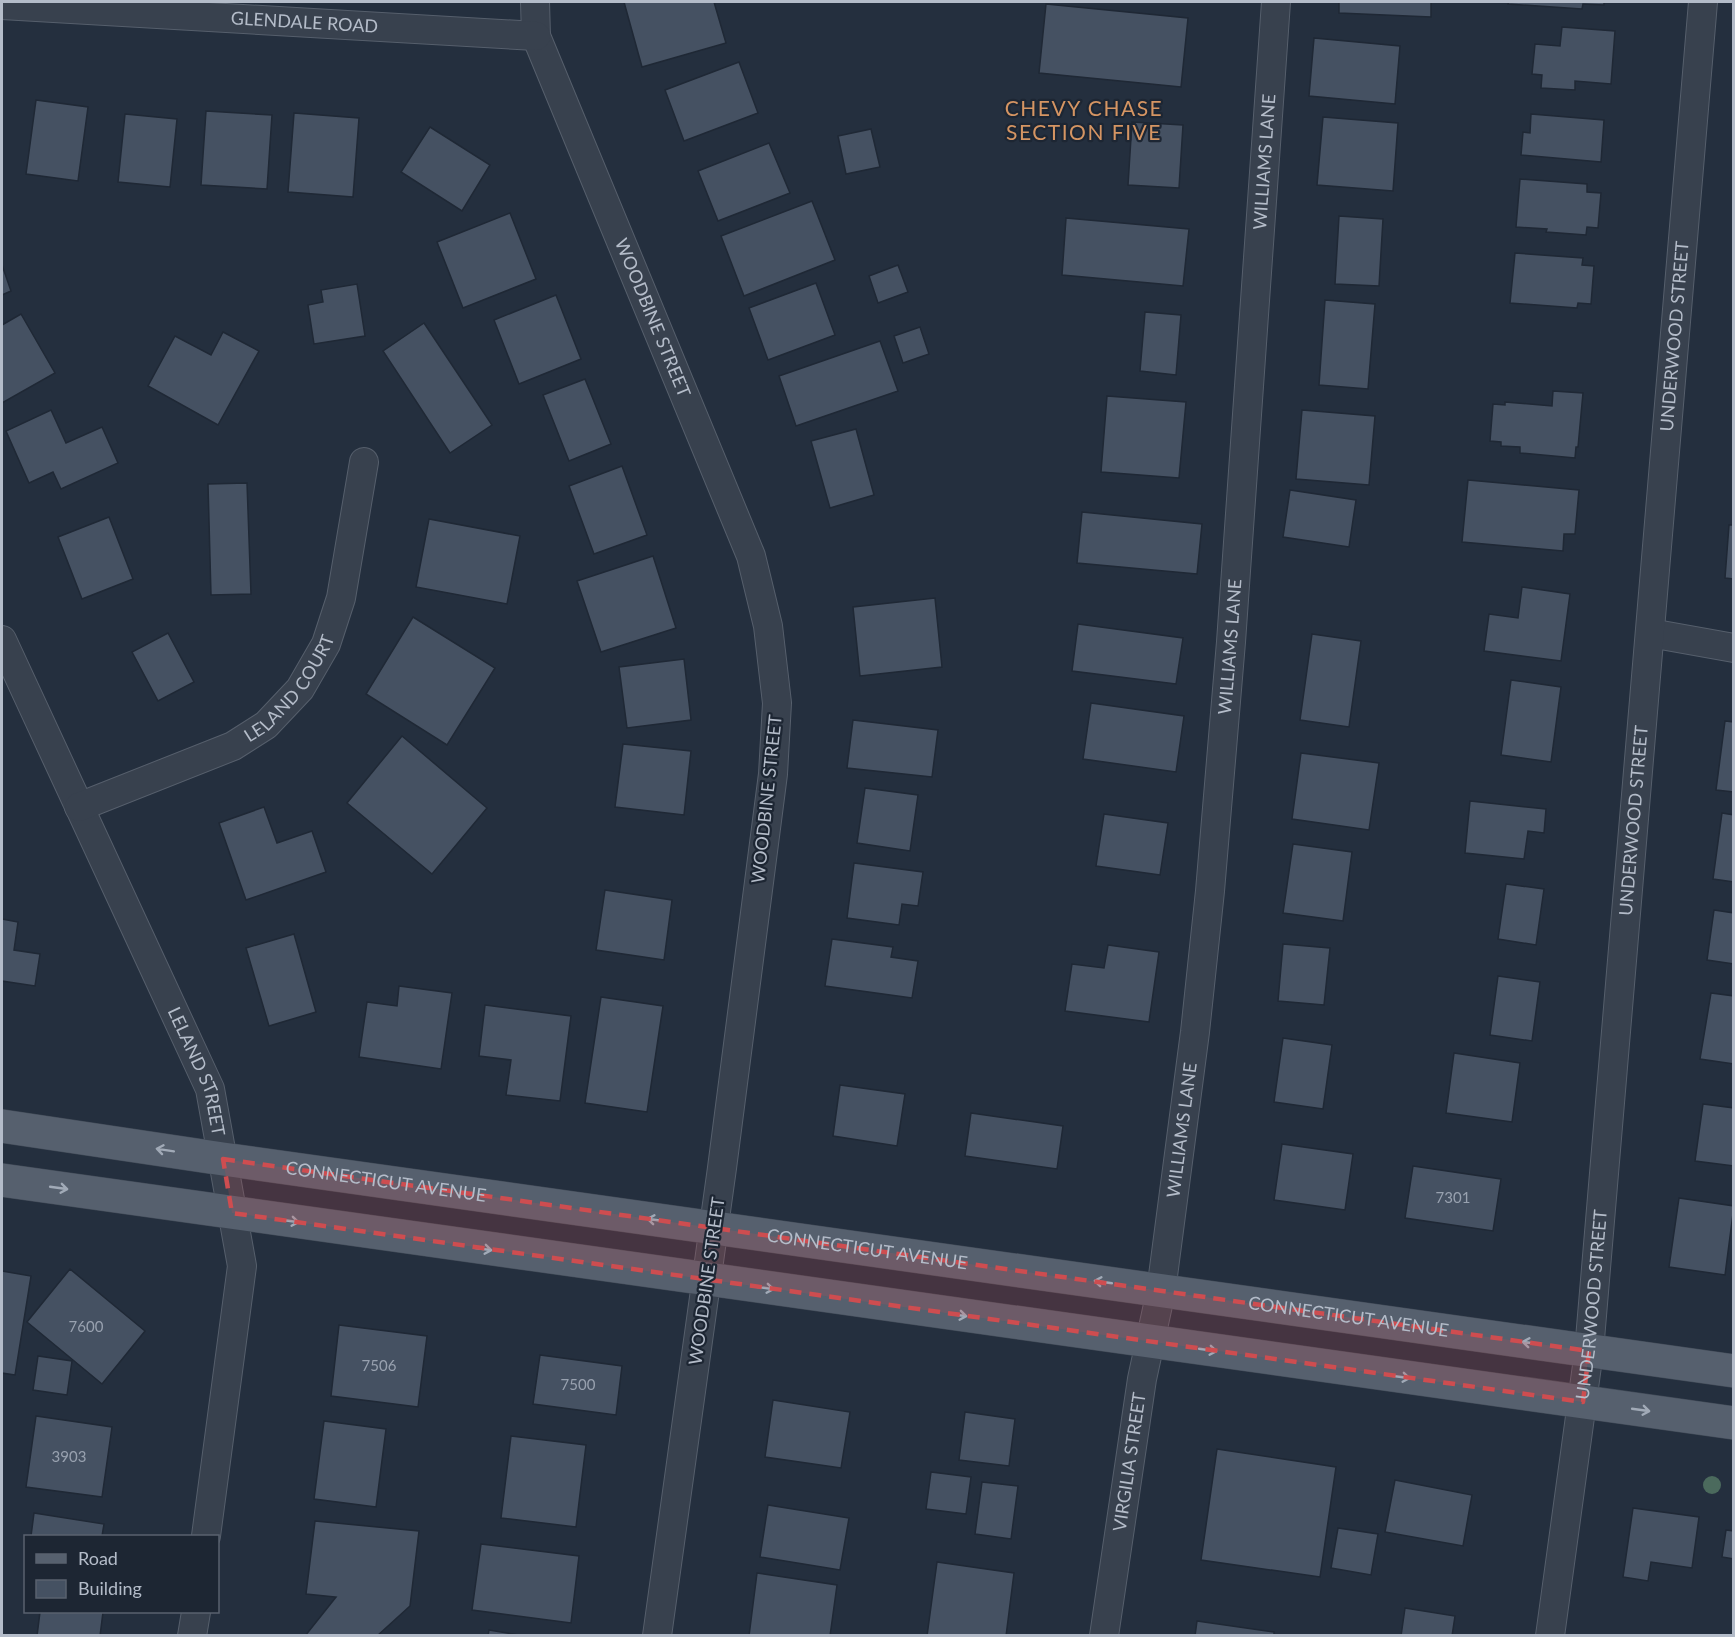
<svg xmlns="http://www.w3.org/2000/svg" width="1735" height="1637" font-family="Lato,sans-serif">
	<rect width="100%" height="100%" fill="#242f3e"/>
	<g fill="#455162" stroke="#1f2835" stroke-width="1.5">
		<path d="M 624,2 L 714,2 L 726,43 L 642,67 Z"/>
		<path d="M 1339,2 L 1431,2 L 1431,17 L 1339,13 Z"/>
		<path d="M 1509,2 L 1604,2 L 1604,5 L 1583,4 L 1582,9 L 1508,4 Z"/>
		<path d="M 1046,4 L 1188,18 L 1181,87 L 1039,73 Z"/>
		<path d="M 1562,27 L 1615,31 L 1611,84 L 1575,81 L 1575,90 L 1541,88 L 1542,75 L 1532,74 L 1535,44 L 1560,46 Z"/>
		<path d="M 1314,38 L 1400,46 L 1395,104 L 1309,96 Z"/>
		<path d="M 739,62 L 758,113 L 684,141 L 665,90 Z"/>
		<path d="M 36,100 L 88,107 L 78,181 L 26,174 Z"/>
		<path d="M 206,111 L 272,115 L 267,189 L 201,185 Z"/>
		<path d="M 294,113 L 359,118 L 353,197 L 288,192 Z"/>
		<path d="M 125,114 L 177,119 L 170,187 L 118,182 Z"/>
		<path d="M 1531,114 L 1604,120 L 1601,162 L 1521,155 L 1523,132 L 1530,133 Z"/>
		<path d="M 1323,117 L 1398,123 L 1393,191 L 1317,185 Z"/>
		<path d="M 1132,122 L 1183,125 L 1179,188 L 1128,185 Z"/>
		<path d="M 430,127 L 490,165 L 462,211 L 401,172 Z"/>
		<path d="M 871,129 L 880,167 L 846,174 L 838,136 Z"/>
		<path d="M 769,143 L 790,193 L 718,221 L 698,171 Z"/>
		<path d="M 1520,179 L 1587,184 L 1587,192 L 1601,193 L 1598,228 L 1587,227 L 1586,235 L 1546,232 L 1547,229 L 1516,227 Z"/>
		<path d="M 812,201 L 835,260 L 744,296 L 721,236 Z"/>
		<path d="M 510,213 L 536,279 L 463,308 L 437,242 Z"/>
		<path d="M 1339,216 L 1383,219 L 1379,286 L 1335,284 Z"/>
		<path d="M 1066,218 L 1189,229 L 1183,286 L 1062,275 Z"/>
		<path d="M 1515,253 L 1583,258 L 1582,265 L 1594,266 L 1591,304 L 1578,303 L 1577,308 L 1510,303 Z"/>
		<path d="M 2,265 L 11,291 L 2,295 Z"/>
		<path d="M 898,265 L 908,292 L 878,303 L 869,276 Z"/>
		<path d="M 816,283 L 835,335 L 768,360 L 749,308 Z"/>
		<path d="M 357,284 L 365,336 L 314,344 L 308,305 L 323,302 L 321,290 Z"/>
		<path d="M 556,295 L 581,359 L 519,384 L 494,320 Z"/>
		<path d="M 1325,300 L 1375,304 L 1368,389 L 1319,385 Z"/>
		<path d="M 1145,312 L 1181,315 L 1176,375 L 1140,371 Z"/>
		<path d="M 21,314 L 55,373 L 2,403 L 2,325 Z"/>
		<path d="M 424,323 L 492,425 L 450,453 L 383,351 Z"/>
		<path d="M 920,327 L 929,354 L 903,363 L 894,336 Z"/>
		<path d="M 223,332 L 259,351 L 218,425 L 148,386 L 175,336 L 211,355 Z"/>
		<path d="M 880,341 L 898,391 L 796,426 L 779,376 Z"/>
		<path d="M 585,379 L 611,444 L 569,461 L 543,395 Z"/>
		<path d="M 1553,391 L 1583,393 L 1578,447 L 1576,447 L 1575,458 L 1520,453 L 1520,447 L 1501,446 L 1501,442 L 1490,441 L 1493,404 L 1505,405 L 1505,402 L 1552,406 Z"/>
		<path d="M 1107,396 L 1186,402 L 1179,478 L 1101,472 Z"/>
		<path d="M 51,410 L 66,443 L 102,427 L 118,463 L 61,489 L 53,472 L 29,483 L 6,431 Z"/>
		<path d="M 1302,410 L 1375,416 L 1369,485 L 1296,479 Z"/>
		<path d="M 856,429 L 874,495 L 830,508 L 811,441 Z"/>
		<path d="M 622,466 L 647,535 L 594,554 L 569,486 Z"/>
		<path d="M 1468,480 L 1579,490 L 1575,534 L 1564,534 L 1563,551 L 1462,542 Z"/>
		<path d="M 247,483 L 251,594 L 211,595 L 208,484 Z"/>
		<path d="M 1290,490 L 1356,500 L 1349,547 L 1283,537 Z"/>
		<path d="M 1082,512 L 1202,524 L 1197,574 L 1077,563 Z"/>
		<path d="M 109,517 L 133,579 L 82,599 L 58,537 Z"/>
		<path d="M 429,519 L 520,536 L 507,604 L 416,587 Z"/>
		<path d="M 1729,525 L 1734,525 L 1734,579 L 1725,578 Z"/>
		<path d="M 653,556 L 676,628 L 601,652 L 577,581 Z"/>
		<path d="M 1522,587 L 1570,594 L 1561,661 L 1484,651 L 1489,614 L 1518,618 Z"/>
		<path d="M 935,598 L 942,667 L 860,676 L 853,607 Z"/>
		<path d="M 413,617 L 495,668 L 447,745 L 366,694 Z"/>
		<path d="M 1078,624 L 1183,638 L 1176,684 L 1072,671 Z"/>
		<path d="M 168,633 L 194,682 L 158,701 L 132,652 Z"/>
		<path d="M 1312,634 L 1361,641 L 1349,727 L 1300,720 Z"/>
		<path d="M 684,659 L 691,720 L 627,728 L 619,667 Z"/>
		<path d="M 1511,680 L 1561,687 L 1551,762 L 1501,755 Z"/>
		<path d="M 1091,703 L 1184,716 L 1176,772 L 1083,759 Z"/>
		<path d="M 853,720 L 938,730 L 932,777 L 847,768 Z"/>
		<path d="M 1725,721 L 1734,722 L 1734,792 L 1716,790 Z"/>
		<path d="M 402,736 L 487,808 L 432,874 L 347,803 Z"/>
		<path d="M 623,744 L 691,751 L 684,815 L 615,807 Z"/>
		<path d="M 1301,753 L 1379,763 L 1369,830 L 1292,819 Z"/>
		<path d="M 865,788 L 918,795 L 910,851 L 857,843 Z"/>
		<path d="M 1470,801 L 1546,809 L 1544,833 L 1528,831 L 1524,859 L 1465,853 Z"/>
		<path d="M 264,807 L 277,843 L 312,831 L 326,872 L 246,900 L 219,823 Z"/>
		<path d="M 1722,813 L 1734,815 L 1734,882 L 1713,879 Z"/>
		<path d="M 1104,814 L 1168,823 L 1160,875 L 1096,866 Z"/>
		<path d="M 1293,844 L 1352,852 L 1343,921 L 1283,913 Z"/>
		<path d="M 854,863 L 923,872 L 918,906 L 902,904 L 899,925 L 847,918 Z"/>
		<path d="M 1506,884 L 1544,889 L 1536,945 L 1498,939 Z"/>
		<path d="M 605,890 L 672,900 L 664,960 L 596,950 Z"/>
		<path d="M 1714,910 L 1734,913 L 1734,964 L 1707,960 Z"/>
		<path d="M 2,919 L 18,922 L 14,950 L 40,954 L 35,986 L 2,981 Z"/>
		<path d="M 294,934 L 316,1012 L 269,1026 L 246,948 Z"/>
		<path d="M 832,939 L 893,947 L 891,957 L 918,961 L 912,998 L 825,986 Z"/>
		<path d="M 1283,944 L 1330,948 L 1324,1005 L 1278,1001 Z"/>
		<path d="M 1108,945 L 1159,952 L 1149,1022 L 1065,1011 L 1072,964 L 1104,968 Z"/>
		<path d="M 1498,976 L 1540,982 L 1532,1041 L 1490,1035 Z"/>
		<path d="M 399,986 L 452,993 L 441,1069 L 359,1057 L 367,1002 L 397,1006 Z"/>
		<path d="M 1711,993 L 1734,996 L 1734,1064 L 1700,1059 Z"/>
		<path d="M 601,997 L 663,1006 L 647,1112 L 585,1103 Z"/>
		<path d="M 485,1005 L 571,1016 L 560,1101 L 506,1095 L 511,1060 L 479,1056 Z"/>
		<path d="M 1283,1038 L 1332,1045 L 1323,1109 L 1274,1102 Z"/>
		<path d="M 1454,1053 L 1520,1063 L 1512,1122 L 1446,1113 Z"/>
		<path d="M 840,1085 L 905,1094 L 897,1146 L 833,1136 Z"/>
		<path d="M 1703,1104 L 1734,1108 L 1734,1166 L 1695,1161 Z"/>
		<path d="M 971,1113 L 1063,1126 L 1057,1169 L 965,1156 Z"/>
		<path d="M 1282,1144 L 1353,1154 L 1345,1210 L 1274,1200 Z"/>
		<path d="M 1413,1166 L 1501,1179 L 1493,1231 L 1405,1218 Z"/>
		<path d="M 1679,1198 L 1734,1206 L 1725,1275 L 1669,1267 Z"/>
		<path d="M 70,1269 L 145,1331 L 102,1384 L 27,1322 Z"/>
		<path d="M 2,1271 L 31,1276 L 15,1375 L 2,1373 Z"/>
		<path d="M 339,1325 L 427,1336 L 418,1407 L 331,1396 Z"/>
		<path d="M 540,1355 L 622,1366 L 616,1415 L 533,1404 Z"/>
		<path d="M 38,1356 L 72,1361 L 67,1395 L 33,1390 Z"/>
		<path d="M 773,1400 L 850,1412 L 841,1468 L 765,1457 Z"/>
		<path d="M 965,1412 L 1015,1419 L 1009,1466 L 959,1460 Z"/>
		<path d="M 36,1416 L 112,1427 L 102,1497 L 26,1487 Z"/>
		<path d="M 324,1421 L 386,1429 L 376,1507 L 314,1499 Z"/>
		<path d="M 511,1436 L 586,1445 L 576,1527 L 501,1518 Z"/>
		<path d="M 1217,1449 L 1336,1467 L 1320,1577 L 1201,1560 Z"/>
		<path d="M 931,1472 L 971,1477 L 966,1514 L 926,1509 Z"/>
		<path d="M 1395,1480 L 1472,1495 L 1463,1546 L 1385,1532 Z"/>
		<path d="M 982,1482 L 1018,1486 L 1011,1539 L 975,1534 Z"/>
		<path d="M 768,1505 L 849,1518 L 840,1570 L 760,1557 Z"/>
		<path d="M 1633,1508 L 1699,1517 L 1692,1568 L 1651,1562 L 1648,1581 L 1623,1577 Z"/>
		<path d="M 34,1513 L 104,1524 L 102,1536 L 31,1536 Z"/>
		<path d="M 315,1521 L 419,1531 L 410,1606 L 377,1636 L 305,1636 L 336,1597 L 306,1594 Z"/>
		<path d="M 1338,1528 L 1378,1534 L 1371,1575 L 1331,1568 Z"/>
		<path d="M 1726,1530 L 1734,1531 L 1734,1559 L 1722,1557 Z"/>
		<path d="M 481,1544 L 579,1556 L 571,1623 L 472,1610 Z"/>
		<path d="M 937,1562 L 1014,1573 L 1006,1636 L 927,1636 Z"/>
		<path d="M 757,1573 L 837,1585 L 830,1636 L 749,1636 Z"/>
		<path d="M 1405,1608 L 1455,1616 L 1452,1636 L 1401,1636 Z"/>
		<path d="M 40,1612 L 103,1612 L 100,1636 L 37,1636 Z"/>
		<path d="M 1197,1621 L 1274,1632 L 1274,1636 L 1195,1636 Z"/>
		<path d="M 489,1630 L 524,1636 L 488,1636 Z"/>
	</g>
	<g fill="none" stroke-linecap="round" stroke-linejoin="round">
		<defs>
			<g id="street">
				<path id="s1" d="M 535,2 L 536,36 L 751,556 L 768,626 L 777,703 L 773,774 L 722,1168 L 657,1636"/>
				<path id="s2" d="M 2,5 L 536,36"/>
				<path d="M 1650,633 L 1734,648"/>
				<path id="s3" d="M 2,640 L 210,1089 L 242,1266 L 206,1536"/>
				<path id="s4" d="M 79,807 L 233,746 L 266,725 L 300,689 L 326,644 L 341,598 L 364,462"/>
				<path d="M 192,1636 L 196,1612"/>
				<path id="s5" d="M 1104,1636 L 1142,1379 L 1161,1291 L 1195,1032 L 1210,891 L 1231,642 L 1276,2"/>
				<path id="s6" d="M 1550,1636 L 1589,1351 L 1703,2"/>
			</g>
			<g id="primary">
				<path id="s7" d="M 2,1126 L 223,1159 L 1734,1371"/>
				<path d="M 2,1180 L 1734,1423"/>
			</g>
		</defs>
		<use href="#street" stroke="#565f6c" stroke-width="30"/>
		<use href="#primary" stroke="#414a57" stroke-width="34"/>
		<use href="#street" stroke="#38414e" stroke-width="28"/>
		<use href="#primary" stroke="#56606e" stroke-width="33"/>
	</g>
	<circle fill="#4b6a5d" cx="1712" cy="1485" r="9"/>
	<defs><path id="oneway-shaft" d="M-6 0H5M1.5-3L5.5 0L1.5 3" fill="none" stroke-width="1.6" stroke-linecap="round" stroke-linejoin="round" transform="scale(1.5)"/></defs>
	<g stroke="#a1aab7">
		<use href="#oneway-shaft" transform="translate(165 1150) rotate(-171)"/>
		<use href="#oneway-shaft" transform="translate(59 1188) rotate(8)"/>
		<use href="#oneway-shaft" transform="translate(656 1220) rotate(-172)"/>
		<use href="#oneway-shaft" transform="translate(290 1221) rotate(8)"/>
		<use href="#oneway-shaft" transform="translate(483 1249) rotate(8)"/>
		<use href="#oneway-shaft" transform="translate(1103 1282) rotate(-172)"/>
		<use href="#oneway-shaft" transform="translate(765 1288) rotate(8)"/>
		<use href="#oneway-shaft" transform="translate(958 1315) rotate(8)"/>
		<use href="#oneway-shaft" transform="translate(1531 1343) rotate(-172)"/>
		<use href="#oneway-shaft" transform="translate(1208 1350) rotate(8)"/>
		<use href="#oneway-shaft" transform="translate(1401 1377) rotate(8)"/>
		<use href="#oneway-shaft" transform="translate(1641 1410) rotate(8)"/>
	</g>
	<path fill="#ce4d50" fill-opacity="0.2" stroke="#ce4d50" stroke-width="4.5" stroke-dasharray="12 8" stroke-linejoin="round" d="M 223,1159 L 1589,1351 L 1583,1402 L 232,1213 Z"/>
	<g text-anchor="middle" stroke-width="4.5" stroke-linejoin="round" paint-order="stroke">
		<g font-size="15" fill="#98a1af">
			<text x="1453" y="1203">7301</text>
			<text x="86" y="1332">7600</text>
			<text x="379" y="1371">7506</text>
			<text x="578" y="1390">7500</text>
			<text x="69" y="1462">3903</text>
		</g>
		<g font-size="18" fill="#b4bcc9" stroke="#1d2633">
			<text dy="6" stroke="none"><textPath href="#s2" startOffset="303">GLENDALE ROAD</textPath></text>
			<text dy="6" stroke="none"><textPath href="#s5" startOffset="1484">WILLIAMS LANE</textPath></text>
			<text dy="6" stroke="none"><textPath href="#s1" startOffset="339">WOODBINE STREET</textPath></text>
			<text dy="6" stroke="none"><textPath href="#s6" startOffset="1306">UNDERWOOD STREET</textPath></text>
			<text dy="6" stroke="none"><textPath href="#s5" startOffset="998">WILLIAMS LANE</textPath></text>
			<text dy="6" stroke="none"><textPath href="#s4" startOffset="248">LELAND COURT</textPath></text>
			<text transform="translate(767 799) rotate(-84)" y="6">WOODBINE STREET</text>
			<text dy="6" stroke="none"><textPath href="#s6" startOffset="820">UNDERWOOD STREET</textPath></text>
			<text dy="6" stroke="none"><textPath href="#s3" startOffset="474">LELAND STREET</textPath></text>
			<text dy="6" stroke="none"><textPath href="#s5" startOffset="512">WILLIAMS LANE</textPath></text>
			<text dy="6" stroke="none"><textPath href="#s7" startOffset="388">CONNECTICUT AVENUE</textPath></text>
			<text dy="6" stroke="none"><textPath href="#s7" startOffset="874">CONNECTICUT AVENUE</textPath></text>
			<text transform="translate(707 1281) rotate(-82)" y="6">WOODBINE STREET</text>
			<text dy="6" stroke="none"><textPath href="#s6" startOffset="334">UNDERWOOD STREET</textPath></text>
			<text dy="6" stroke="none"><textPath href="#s7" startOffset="1360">CONNECTICUT AVENUE</textPath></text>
			<text dy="6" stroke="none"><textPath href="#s5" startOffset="176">VIRGILIA STREET</textPath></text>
		</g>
		<g font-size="21" letter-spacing="1.5" fill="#d59563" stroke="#1d2633">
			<text x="1084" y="116">CHEVY CHASE<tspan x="1084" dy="24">SECTION FIVE</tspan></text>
		</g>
	</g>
	<rect width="1735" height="1637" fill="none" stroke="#b4bcc9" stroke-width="6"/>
	<rect x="24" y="1535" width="195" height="78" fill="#1d2633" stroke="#59626f" stroke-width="1.5"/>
	<rect x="36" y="1554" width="30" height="9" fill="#56606e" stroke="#59626f" stroke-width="1.5"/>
	<text x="78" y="1565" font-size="18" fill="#b4bcc9">Road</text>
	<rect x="36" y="1580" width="30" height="18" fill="#455162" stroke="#59626f" stroke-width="1.5"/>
	<text x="78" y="1595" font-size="18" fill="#b4bcc9">Building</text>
</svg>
